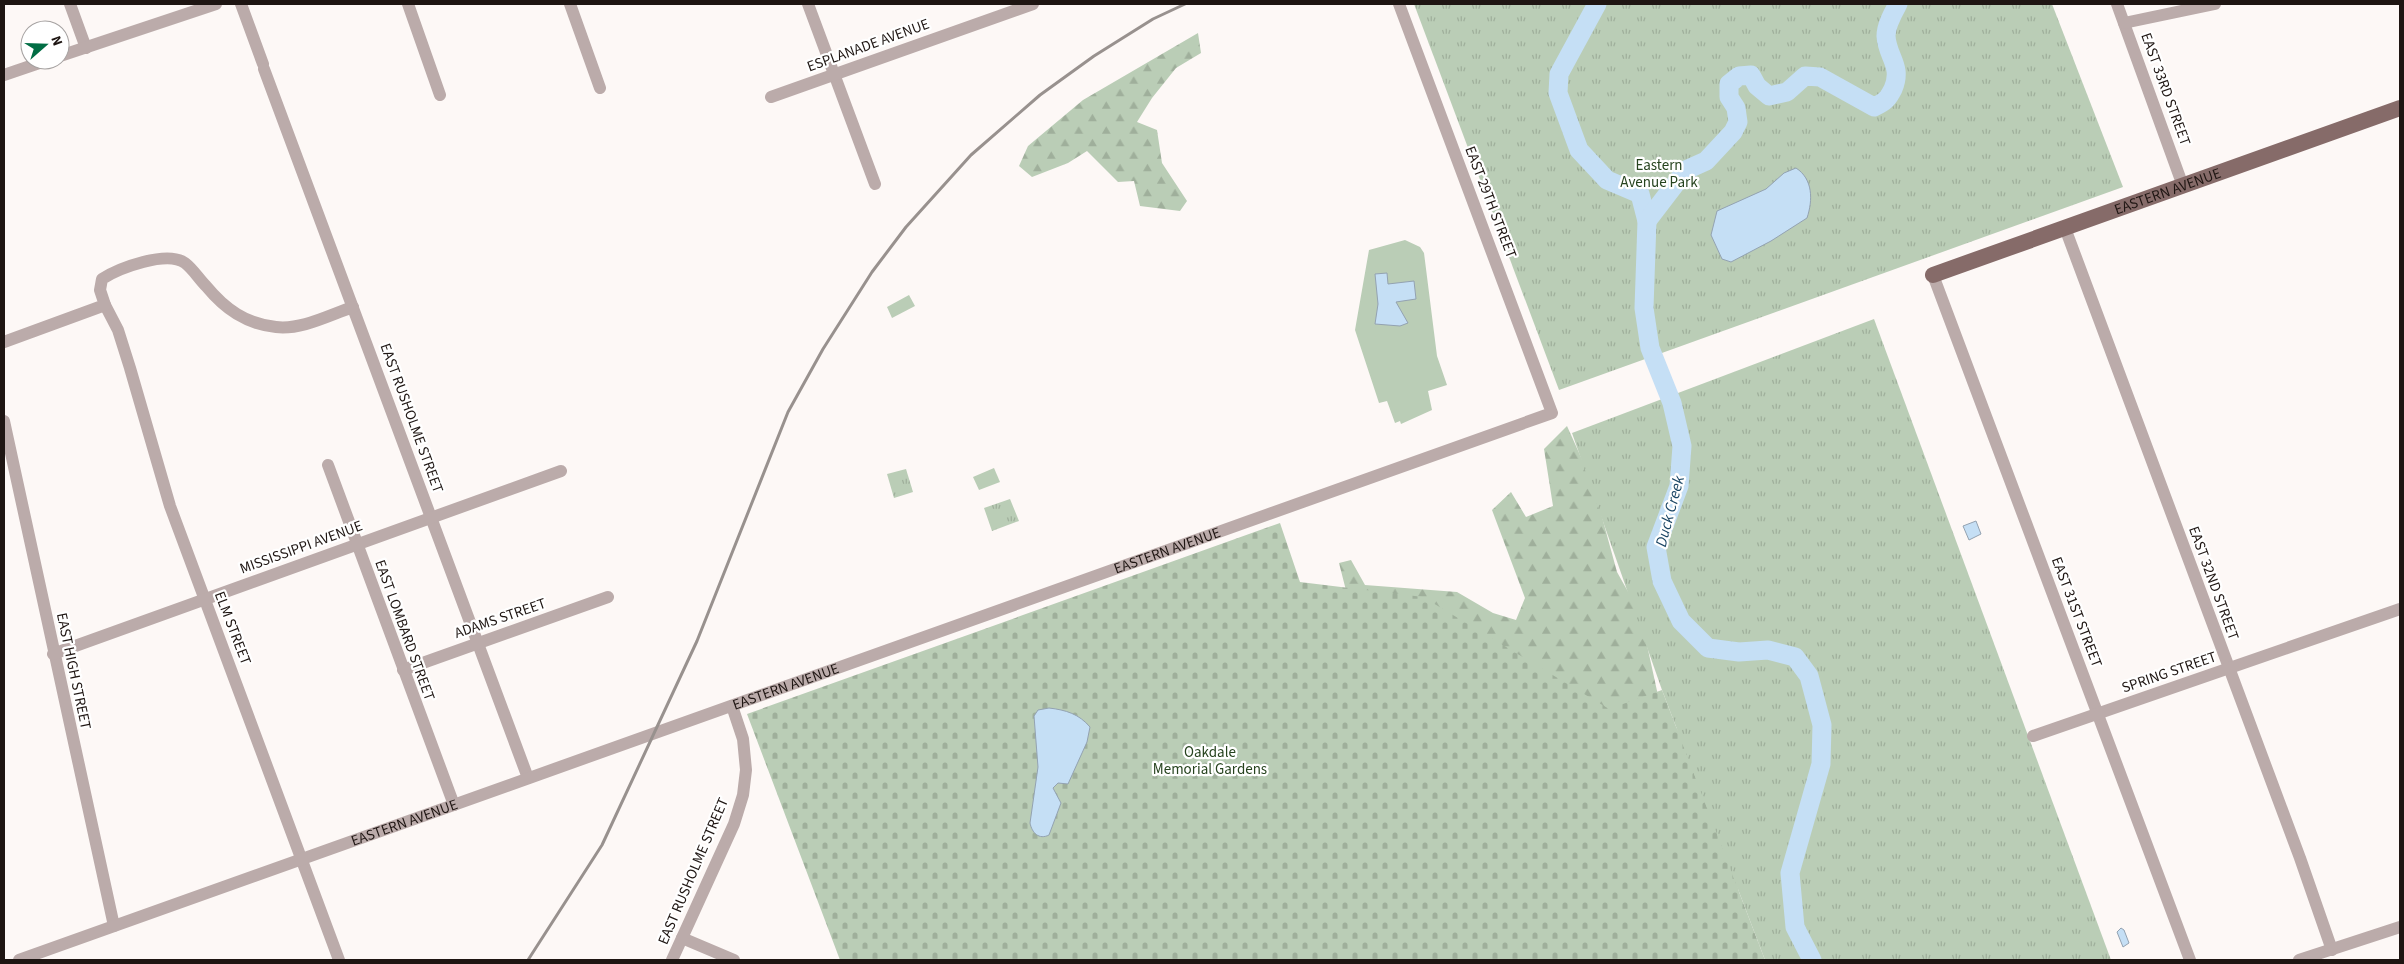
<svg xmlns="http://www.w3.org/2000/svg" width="2404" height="964" font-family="'Source Sans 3',sans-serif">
	<defs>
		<pattern id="forest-firs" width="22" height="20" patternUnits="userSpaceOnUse" patternTransform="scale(1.25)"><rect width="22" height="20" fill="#bacdb6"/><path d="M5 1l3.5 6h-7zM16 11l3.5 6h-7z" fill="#9faf9b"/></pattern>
		<pattern id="cemetery-stones" width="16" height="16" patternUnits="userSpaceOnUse" patternTransform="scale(1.25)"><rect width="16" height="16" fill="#bacdb6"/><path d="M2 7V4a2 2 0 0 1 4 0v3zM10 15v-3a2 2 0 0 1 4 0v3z" fill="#9faf9b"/></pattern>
		<pattern id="park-tufts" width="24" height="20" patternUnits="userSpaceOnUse" patternTransform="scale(1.25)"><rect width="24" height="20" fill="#bacdb6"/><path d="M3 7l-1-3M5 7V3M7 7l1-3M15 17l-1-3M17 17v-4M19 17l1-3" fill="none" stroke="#9faf9b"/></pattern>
	</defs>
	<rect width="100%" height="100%" fill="#fdf8f6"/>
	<g fill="url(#forest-firs)">
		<path d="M 1198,33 L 1201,53 L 1176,68 L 1152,98 L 1137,122 L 1157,130 L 1162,163 L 1187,201 L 1180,211 L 1140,206 L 1134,181 L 1118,182 L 1087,151 L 1068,163 L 1032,177 L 1019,166 L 1028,146 L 1083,100 Z"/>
		<path d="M 1567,426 L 1593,484 L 1617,572 L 1640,613 L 1659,700 L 1698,763 L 1735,864 L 1740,904 L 1351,610 L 1339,563 L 1351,560 L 1365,585 L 1457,592 L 1493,613 L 1516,620 L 1525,598 L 1492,510 L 1511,492 L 1526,517 L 1553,506 L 1544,449 Z"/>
	</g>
	<path fill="url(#cemetery-stones)" d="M 1280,523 L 1300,582 L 1423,597 L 1609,709 L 1662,690 L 1765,960 L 840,960 L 747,714 Z"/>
	<g fill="url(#park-tufts)">
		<path d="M 1414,4 L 2052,4 L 2123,187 L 1559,390 Z"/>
		<path d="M 1874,319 L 2111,960 L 1765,960 L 1662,690 L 1572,433 Z"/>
		<path d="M 906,469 L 913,492 L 894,498 L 887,474 Z"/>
		<path d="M 1010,499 L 1019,521 L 992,531 L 984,508 Z"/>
	</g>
	<g fill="#bacdb6">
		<path d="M 1405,240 L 1420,247 L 1424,253 L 1437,356 L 1447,385 L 1428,391 L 1432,410 L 1401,424 L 1400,421 L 1395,423 L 1387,401 L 1379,403 L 1355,330 L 1369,250 Z"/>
		<path d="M 909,295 L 915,306 L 892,318 L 887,307 Z"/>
		<path d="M 994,468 L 1000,482 L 979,490 L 973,477 Z"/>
	</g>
	<g fill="#c5dff5" stroke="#93a2b1">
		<path d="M 1796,168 C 1813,179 1813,200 1807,218 L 1771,241 L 1731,262 L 1722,259 L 1711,235 L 1717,211 L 1766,189 L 1784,173 Z"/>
		<path d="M 1387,273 L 1388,284 L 1414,281 L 1416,299 L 1396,302 L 1408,323 L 1400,326 L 1375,324 L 1378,304 L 1375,274 Z"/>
		<path d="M 1976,521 L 1981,534 L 1969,540 L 1963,526 Z"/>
		<path d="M 1049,708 C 1066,710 1079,714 1090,727 L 1087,742 L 1068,784 L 1058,783 L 1053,788 L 1061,803 L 1049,835 C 1039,840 1032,833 1030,823 L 1038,767 L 1034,716 L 1038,710 Z"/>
		<path d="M 2121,928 L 2124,930 L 2129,943 L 2123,947 L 2117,932 Z"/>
	</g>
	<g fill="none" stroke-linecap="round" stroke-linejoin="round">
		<g stroke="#c5dff5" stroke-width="19">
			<path d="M 1597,4 L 1559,74 L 1558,93 L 1579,150 L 1607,180 L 1640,194 L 1647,221 L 1644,308 L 1650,348 L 1672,403 L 1682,446 L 1679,486 L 1656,547 L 1662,581 L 1681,621 L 1708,648 L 1739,652 L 1768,650 L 1795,657 L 1809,676 L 1822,725 L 1821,764 L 1790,873 L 1795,927 L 1812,960"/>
			<path d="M 1647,221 L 1686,170 L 1706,161 L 1733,132 L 1738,122 L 1736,108 L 1729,97 L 1729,84 L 1739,76 L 1751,75 L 1757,86 L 1769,96 L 1787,92 L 1805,76 L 1820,77 L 1874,107 C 1885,102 1888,99 1893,89 C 1903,66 1887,57 1886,36 C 1886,25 1893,13 1898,4"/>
		</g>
		<g stroke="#bbabaa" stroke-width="12">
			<path d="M 70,4 L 86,48"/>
			<path d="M 241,4 L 263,64"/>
			<path d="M 408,4 L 440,95"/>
			<path d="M 570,4 L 600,88"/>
			<path d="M 808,4 L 875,184"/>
			<path d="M 2117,4 L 2183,186"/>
			<path d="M 2124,23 L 2215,4"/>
			<path d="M 60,56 L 216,4"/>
			<path d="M 264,69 L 528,778"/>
			<path d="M 4,75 L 48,60"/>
			<path d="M 771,97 L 1033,4"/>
			<path d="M 2065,228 L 2300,858 L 2332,950"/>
			<path d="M 1933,275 L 2190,960"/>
			<path d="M 105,305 L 118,330 L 130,368 L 170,506 L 339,960"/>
			<path d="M 4,342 L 105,305 L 100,290 L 102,279 C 119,268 167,250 185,263 C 193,269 199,279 206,286 C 225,309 246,324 276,327 C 302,330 329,315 353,307"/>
			<path d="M 4,421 L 114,926"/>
			<path d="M 328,465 L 454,805"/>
			<path d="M 53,654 L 561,471"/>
			<path d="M 403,670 L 608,597"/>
			<path d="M 2033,736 L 2400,609"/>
			<path d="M 682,938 L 734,960"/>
			<path id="s1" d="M 19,960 L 1552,413 L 1399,4"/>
			<path d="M 672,960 L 734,824 L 743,795 L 746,770 L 743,739 L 732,706"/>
			<path d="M 2299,960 L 2400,927"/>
		</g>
		<path stroke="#866b69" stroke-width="16" id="s2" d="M 1933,275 L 2400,108"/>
		<path stroke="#98918e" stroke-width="3" d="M 528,960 L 602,845 L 697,641 L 788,412 L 823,349 L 872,272 L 906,227 L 971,155 L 1040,95 L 1094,56 L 1153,19 L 1185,4"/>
	</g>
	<g text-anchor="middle" stroke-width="4.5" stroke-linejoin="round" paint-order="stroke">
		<g font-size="15" fill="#1e1512" stroke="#fff">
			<text transform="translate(868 45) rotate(-20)" y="5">ESPLANADE AVENUE</text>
			<text transform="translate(2166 89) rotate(70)" y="5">EAST 33RD STREET</text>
			<text dy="5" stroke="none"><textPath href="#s2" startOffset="249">EASTERN AVENUE</textPath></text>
			<text transform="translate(1491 202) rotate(69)" y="5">EAST 29TH STREET</text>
			<text transform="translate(412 418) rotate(70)" y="5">EAST RUSHOLME STREET</text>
			<text transform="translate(301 547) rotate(-20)" y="5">MISSISSIPPI AVENUE</text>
			<text dy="5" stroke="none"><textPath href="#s1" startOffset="1219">EASTERN AVENUE</textPath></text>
			<text transform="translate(2214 583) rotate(70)" y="5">EAST 32ND STREET</text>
			<text transform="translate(2077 612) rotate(69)" y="5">EAST 31ST STREET</text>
			<text transform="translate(500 618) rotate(-19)" y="5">ADAMS STREET</text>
			<text transform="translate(233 628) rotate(69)" y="5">ELM STREET</text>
			<text transform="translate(405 630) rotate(70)" y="5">EAST LOMBARD STREET</text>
			<text transform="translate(74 671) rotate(78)" y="5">EAST HIGH STREET</text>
			<text transform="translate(2169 672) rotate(-19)" y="5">SPRING STREET</text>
			<text dy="5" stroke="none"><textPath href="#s1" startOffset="814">EASTERN AVENUE</textPath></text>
			<text dy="5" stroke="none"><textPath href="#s1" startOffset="409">EASTERN AVENUE</textPath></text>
			<text transform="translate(693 871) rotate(-67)" y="5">EAST RUSHOLME STREET</text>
		</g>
		<g font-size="15" fill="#26431e" stroke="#fff">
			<text x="1659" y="170">Eastern<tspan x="1659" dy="17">Avenue Park</tspan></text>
			<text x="1210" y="757">Oakdale<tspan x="1210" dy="17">Memorial Gardens</tspan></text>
		</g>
		<g font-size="16" font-style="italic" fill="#1a4564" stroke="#fff">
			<text transform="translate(1669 511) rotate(-75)" y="6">Duck Creek</text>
		</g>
	</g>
	<rect width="2404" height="964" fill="none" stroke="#1e1512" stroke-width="10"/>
	<g transform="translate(45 45) rotate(70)"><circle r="24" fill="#ffffff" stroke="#a5a1a0"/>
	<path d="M0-4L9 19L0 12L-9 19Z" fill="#016d44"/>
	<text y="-8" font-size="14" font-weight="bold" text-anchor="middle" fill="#1e1512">N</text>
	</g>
</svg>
